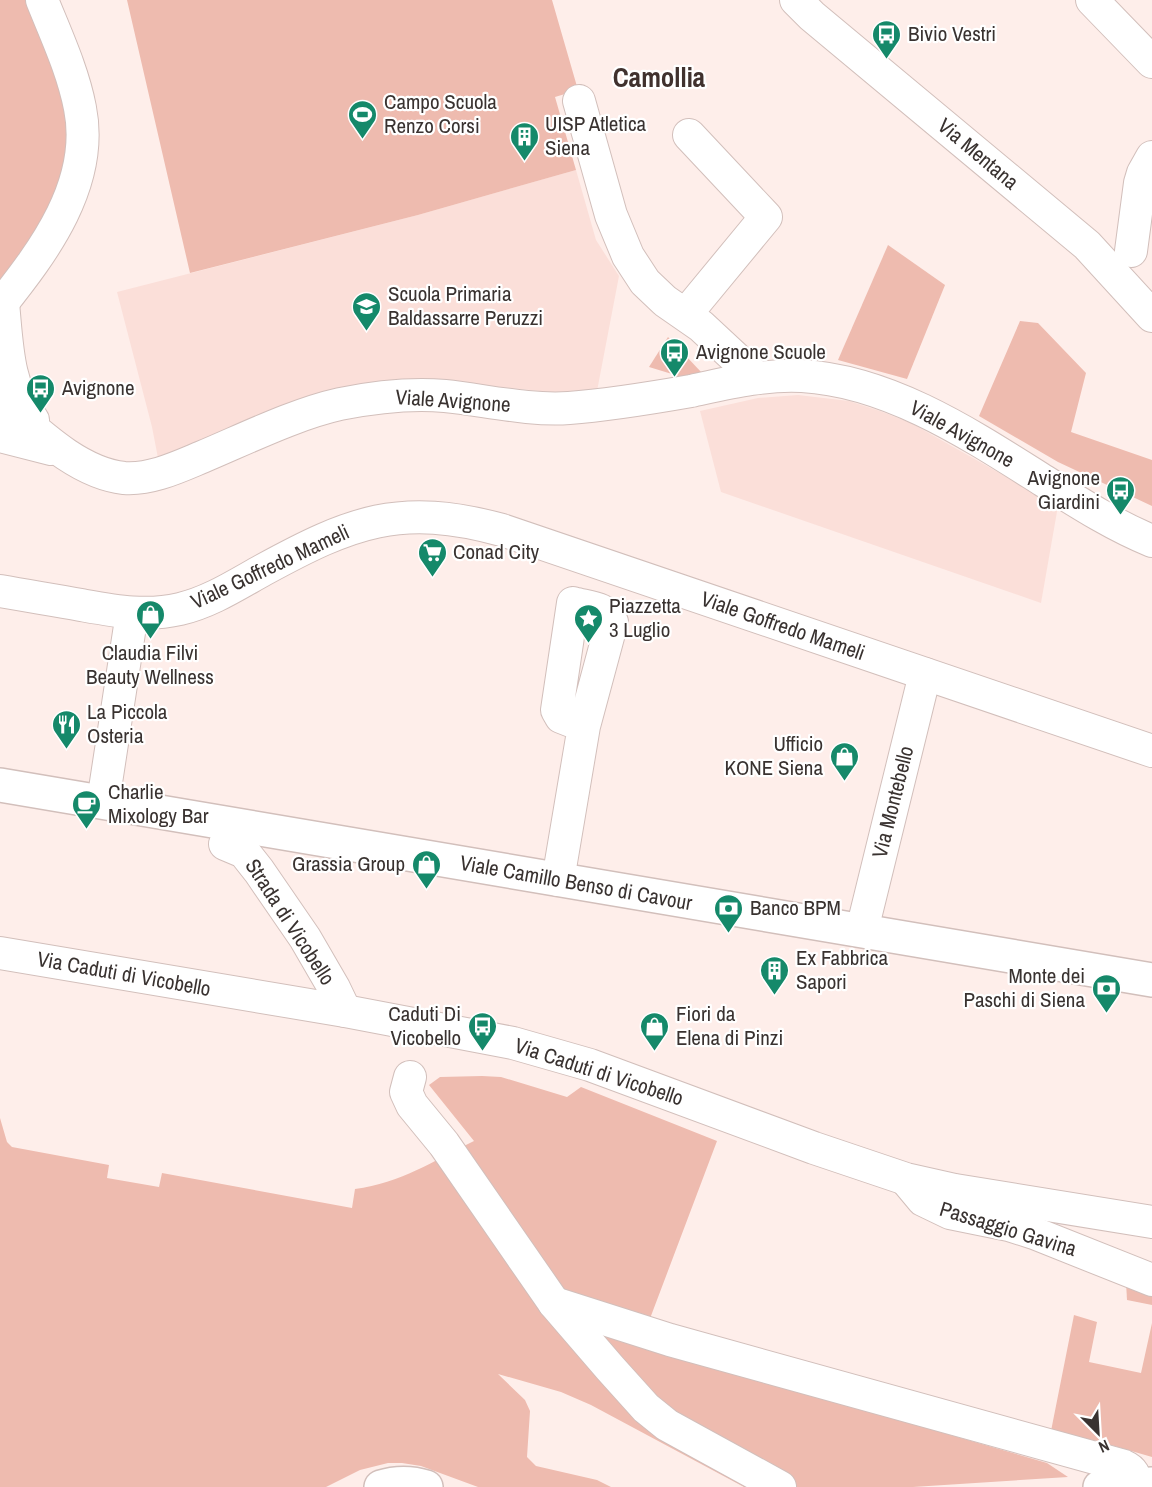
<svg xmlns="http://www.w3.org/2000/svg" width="1152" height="1487" font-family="'Archivo Narrow',sans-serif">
	<rect width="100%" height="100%" fill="#feeeea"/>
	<g fill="#fbdfd9">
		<path d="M 576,170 L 596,240 L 619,276 L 597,391 L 550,392 L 471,384 L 158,458 L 152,427 L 117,292 L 418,215 Z"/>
		<path d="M 798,395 L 849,401 L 880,411 L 911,423 L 1058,506 L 1041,603 L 721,492 L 700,411 L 758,398 Z"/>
	</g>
	<g fill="#eebbaf">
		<path d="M 0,0 L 26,0 C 40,35 63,81 66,118 C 73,180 36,233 0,281 Z"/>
		<path d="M 127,0 L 552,0 L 578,90 L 555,97 L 576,170 L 418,215 L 190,273 Z"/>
		<path d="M 888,245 L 945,285 L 907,379 L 838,360 Z"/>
		<path d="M 1020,321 L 1038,323 L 1086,373 L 1071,432 L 1152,460 L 1152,506 L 1058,462 L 979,416 Z"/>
		<path d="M 668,337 L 702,373 L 695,381 L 649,367 Z"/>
		<path d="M 482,1076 L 501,1077 L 567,1097 L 581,1087 L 717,1141 L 640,1345 L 1047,1463 L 1068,1477 L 913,1487 L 744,1487 L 591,1405 L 561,1392 L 498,1374 L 525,1400 L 530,1411 L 527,1457 L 536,1466 L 597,1480 L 611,1487 L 478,1487 L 421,1466 L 402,1463 L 388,1463 L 360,1470 L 326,1487 L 0,1487 L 0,1118 L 7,1142 L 12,1147 L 109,1165 L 107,1178 L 159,1187 L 162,1173 L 352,1208 L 355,1189 C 401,1183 433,1161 474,1141 L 429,1085 L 440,1077 Z"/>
		<path d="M 1126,1282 L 1152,1292 L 1152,1305 L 1127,1300 Z"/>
		<path d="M 1074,1315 L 1097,1322 L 1089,1362 L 1141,1373 L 1152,1323 L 1152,1457 L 1097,1441 L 1051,1431 Z"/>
	</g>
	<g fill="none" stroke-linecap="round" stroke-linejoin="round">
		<defs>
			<g id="minor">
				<path d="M 796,0 L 812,16 L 1087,245 L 1152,316"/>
				<path d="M 1092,0 L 1152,62"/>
				<path d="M 579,101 L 611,215 L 628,256 L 645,282 L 665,301 L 701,326 L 757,378"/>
				<path d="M 1131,251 L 1140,183 L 1143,173 L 1152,157"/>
				<path d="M 3,303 C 7,343 7,386 33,420"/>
				<path d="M 0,306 C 44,251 95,183 80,108 C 73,71 56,35 42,0"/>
				<path d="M 686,314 L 766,217 L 689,135"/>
				<path d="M 0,400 C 35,430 77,473 124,478 C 151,480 178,467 202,457 C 245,439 295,414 340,404 C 375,397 410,393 445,396 C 484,400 530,411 569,408 C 610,405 651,398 691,391 C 728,383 764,374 802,376 C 890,381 971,435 1044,481 C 1079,503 1113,525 1152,541"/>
				<path d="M 0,436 L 51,449"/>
				<path d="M 0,591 C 27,596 54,600 81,605 C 115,611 146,617 180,609 C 210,602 236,585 263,570 C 351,522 400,502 502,530 L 1152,751"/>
				<path d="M 103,802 L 132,613"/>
				<path d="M 225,844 L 244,852 L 259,871 L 305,938 L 334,988 L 345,1011"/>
				<path d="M 558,880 L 584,726 L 612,622 C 608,607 586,607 573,603 L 557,710 L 561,717 L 584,726"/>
				<path d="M 862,930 L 925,674"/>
				<path d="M 0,953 L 345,1011 L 513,1043 L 590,1065 L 814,1148 L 906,1179 L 955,1190 L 1152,1222"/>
				<path d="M 410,1077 L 406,1092 L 412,1105 L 444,1144 L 554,1303 L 610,1368 L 646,1408 L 667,1425 L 780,1487"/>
				<path d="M 908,1182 L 923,1200 L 950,1213 L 1009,1225 L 1034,1233 L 1152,1280"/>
				<path d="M 554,1303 L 670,1340 L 1124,1466 C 1133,1470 1135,1475 1136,1485 L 1134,1487"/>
			</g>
			<g id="major">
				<path d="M 0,785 L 1152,980"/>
				<path d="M 381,1487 C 397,1482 410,1482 426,1487"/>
				<path d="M 1100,1487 L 1152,1484"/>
			</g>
		</defs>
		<use href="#minor" stroke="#d2bfbb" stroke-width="34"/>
		<use href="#major" stroke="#d2bfbb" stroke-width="36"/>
		<use href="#minor" stroke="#fff" stroke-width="32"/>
		<use href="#major" stroke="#fff" stroke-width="33"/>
	</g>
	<defs>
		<symbol id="bus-pin" viewBox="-11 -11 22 30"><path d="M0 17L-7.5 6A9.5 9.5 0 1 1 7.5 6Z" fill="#15896a" stroke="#fff"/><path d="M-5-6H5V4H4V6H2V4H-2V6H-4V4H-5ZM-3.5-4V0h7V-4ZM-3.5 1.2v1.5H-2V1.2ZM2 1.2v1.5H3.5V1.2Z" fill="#fff"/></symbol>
		<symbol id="stadium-pin" viewBox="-11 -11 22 30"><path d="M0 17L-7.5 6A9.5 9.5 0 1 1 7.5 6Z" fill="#15896a" stroke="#fff"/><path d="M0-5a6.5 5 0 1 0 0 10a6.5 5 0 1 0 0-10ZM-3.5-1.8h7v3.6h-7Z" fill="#fff"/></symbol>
		<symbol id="building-pin" viewBox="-11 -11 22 30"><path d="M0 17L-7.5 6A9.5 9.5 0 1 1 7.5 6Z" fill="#15896a" stroke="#fff"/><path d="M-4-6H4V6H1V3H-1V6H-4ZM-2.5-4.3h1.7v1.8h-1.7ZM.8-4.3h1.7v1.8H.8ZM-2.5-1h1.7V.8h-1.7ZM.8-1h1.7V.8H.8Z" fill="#fff"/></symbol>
		<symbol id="school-pin" viewBox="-11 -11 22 30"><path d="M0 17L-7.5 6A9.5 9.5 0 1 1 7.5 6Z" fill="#15896a" stroke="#fff"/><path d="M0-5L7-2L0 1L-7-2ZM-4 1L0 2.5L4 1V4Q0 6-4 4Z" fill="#fff"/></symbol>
		<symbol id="supermarket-pin" viewBox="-11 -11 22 30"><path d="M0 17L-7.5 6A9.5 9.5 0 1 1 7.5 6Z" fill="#15896a" stroke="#fff"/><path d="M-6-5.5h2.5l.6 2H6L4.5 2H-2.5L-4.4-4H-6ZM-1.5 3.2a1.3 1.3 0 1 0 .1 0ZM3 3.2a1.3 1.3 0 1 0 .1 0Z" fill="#fff"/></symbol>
		<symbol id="shop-pin" viewBox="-11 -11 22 30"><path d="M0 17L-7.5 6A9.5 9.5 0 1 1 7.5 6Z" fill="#15896a" stroke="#fff"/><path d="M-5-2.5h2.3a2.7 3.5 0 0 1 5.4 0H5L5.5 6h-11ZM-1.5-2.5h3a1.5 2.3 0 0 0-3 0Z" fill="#fff"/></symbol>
		<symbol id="sight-pin" viewBox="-11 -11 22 30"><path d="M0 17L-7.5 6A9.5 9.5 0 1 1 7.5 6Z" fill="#15896a" stroke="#fff"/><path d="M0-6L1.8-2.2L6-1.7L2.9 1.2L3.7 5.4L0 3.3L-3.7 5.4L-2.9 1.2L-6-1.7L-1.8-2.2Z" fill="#fff"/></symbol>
		<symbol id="restaurant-pin" viewBox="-11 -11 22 30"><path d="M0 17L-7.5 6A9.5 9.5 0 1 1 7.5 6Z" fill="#15896a" stroke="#fff"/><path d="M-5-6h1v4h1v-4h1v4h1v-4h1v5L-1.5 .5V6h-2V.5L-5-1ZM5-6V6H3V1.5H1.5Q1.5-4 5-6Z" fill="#fff"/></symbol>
		<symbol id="cafe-pin" viewBox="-11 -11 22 30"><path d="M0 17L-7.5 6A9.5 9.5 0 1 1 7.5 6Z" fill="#15896a" stroke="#fff"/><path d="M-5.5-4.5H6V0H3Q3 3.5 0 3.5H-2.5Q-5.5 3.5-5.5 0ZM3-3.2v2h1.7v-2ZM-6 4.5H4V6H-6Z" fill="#fff"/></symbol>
		<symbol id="bank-pin" viewBox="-11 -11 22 30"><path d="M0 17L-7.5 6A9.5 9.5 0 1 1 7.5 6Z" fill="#15896a" stroke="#fff"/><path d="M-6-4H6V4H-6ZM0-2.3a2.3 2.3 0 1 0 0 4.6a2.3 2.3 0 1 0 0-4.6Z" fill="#fff"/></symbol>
	</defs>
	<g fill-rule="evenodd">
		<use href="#bus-pin" x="870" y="18" width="33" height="45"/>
		<use href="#stadium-pin" x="346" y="98" width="33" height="45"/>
		<use href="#building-pin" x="508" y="120" width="33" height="45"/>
		<use href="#school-pin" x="350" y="290" width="33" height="45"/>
		<use href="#bus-pin" x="658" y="336" width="33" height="45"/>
		<use href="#bus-pin" x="24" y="372" width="33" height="45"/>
		<use href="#bus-pin" x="1104" y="474" width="33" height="45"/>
		<use href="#supermarket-pin" x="416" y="536" width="33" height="45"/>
		<use href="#shop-pin" x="134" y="598" width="33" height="45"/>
		<use href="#sight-pin" x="572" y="602" width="33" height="45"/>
		<use href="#restaurant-pin" x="50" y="708" width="33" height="45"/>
		<use href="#shop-pin" x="828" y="740" width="33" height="45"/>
		<use href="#cafe-pin" x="70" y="788" width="33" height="45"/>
		<use href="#shop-pin" x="410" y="848" width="33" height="45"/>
		<use href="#bank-pin" x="712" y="892" width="33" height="45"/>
		<use href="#building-pin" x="758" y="954" width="33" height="45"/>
		<use href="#bank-pin" x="1090" y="972" width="33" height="45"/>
		<use href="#bus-pin" x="466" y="1010" width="33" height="45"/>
		<use href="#shop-pin" x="638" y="1010" width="33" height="45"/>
	</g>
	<g text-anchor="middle" stroke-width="4.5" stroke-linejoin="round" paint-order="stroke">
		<g font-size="21" fill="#393230" stroke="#fff" text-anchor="start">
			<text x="908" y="41">Bivio Vestri</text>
			<text x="384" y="109">Campo Scuola<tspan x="384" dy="24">Renzo Corsi</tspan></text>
			<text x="545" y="131">UISP Atletica<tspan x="545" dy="24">Siena</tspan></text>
			<text x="388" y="301">Scuola Primaria<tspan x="388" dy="24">Baldassarre Peruzzi</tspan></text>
			<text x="696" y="359">Avignone Scuole</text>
			<text x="62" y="395">Avignone</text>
			<text x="1100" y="485" text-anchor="end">Avignone<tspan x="1100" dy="24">Giardini</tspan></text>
			<text x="453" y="559">Conad City</text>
			<text x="609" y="613">Piazzetta<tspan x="609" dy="24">3 Luglio</tspan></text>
			<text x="150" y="660" text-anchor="middle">Claudia Filvi<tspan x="150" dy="24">Beauty Wellness</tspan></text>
			<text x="87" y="719">La Piccola<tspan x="87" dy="24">Osteria</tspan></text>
			<text x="823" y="751" text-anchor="end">Ufficio<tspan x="823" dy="24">KONE Siena</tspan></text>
			<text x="108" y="799">Charlie<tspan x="108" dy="24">Mixology Bar</tspan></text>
			<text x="405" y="871" text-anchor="end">Grassia Group</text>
			<text x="750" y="915">Banco BPM</text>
			<text x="796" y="965">Ex Fabbrica<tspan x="796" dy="24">Sapori</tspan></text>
			<text x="1085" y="983" text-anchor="end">Monte dei<tspan x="1085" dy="24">Paschi di Siena</tspan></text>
			<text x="461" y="1021" text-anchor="end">Caduti Di<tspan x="461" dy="24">Vicobello</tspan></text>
			<text x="676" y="1021">Fiori da<tspan x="676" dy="24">Elena di Pinzi</tspan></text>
		</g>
		<g font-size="21" fill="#393230" stroke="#fff">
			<text transform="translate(978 154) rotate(40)" y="7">Via Mentana</text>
			<text transform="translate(453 401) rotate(4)" y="7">Viale Avignone</text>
			<text transform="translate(962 434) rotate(29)" y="7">Viale Avignone</text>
			<text transform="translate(270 567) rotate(-25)" y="7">Viale Goffredo Mameli</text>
			<text transform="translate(783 626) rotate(19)" y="7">Viale Goffredo Mameli</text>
			<text transform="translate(893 802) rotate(-76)" y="7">Via Montebello</text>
			<text transform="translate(576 883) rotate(10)" y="7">Viale Camillo Benso di Cavour</text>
			<text transform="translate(290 922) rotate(57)" y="7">Strada di Vicobello</text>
			<text transform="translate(124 974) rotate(10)" y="7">Via Caduti di Vicobello</text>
			<text transform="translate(599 1072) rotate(18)" y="7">Via Caduti di Vicobello</text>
			<text transform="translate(1008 1229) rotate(17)" y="7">Passaggio Gavina</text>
		</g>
		<g font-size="27" font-weight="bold" fill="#40312e" stroke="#fff">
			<text x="659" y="87">Camollia</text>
		</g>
	</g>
	<g transform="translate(1098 1433) rotate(156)" stroke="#ffffff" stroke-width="4.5" paint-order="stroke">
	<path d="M0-4.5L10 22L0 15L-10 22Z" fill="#393230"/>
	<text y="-9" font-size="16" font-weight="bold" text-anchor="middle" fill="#393230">N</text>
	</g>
</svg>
